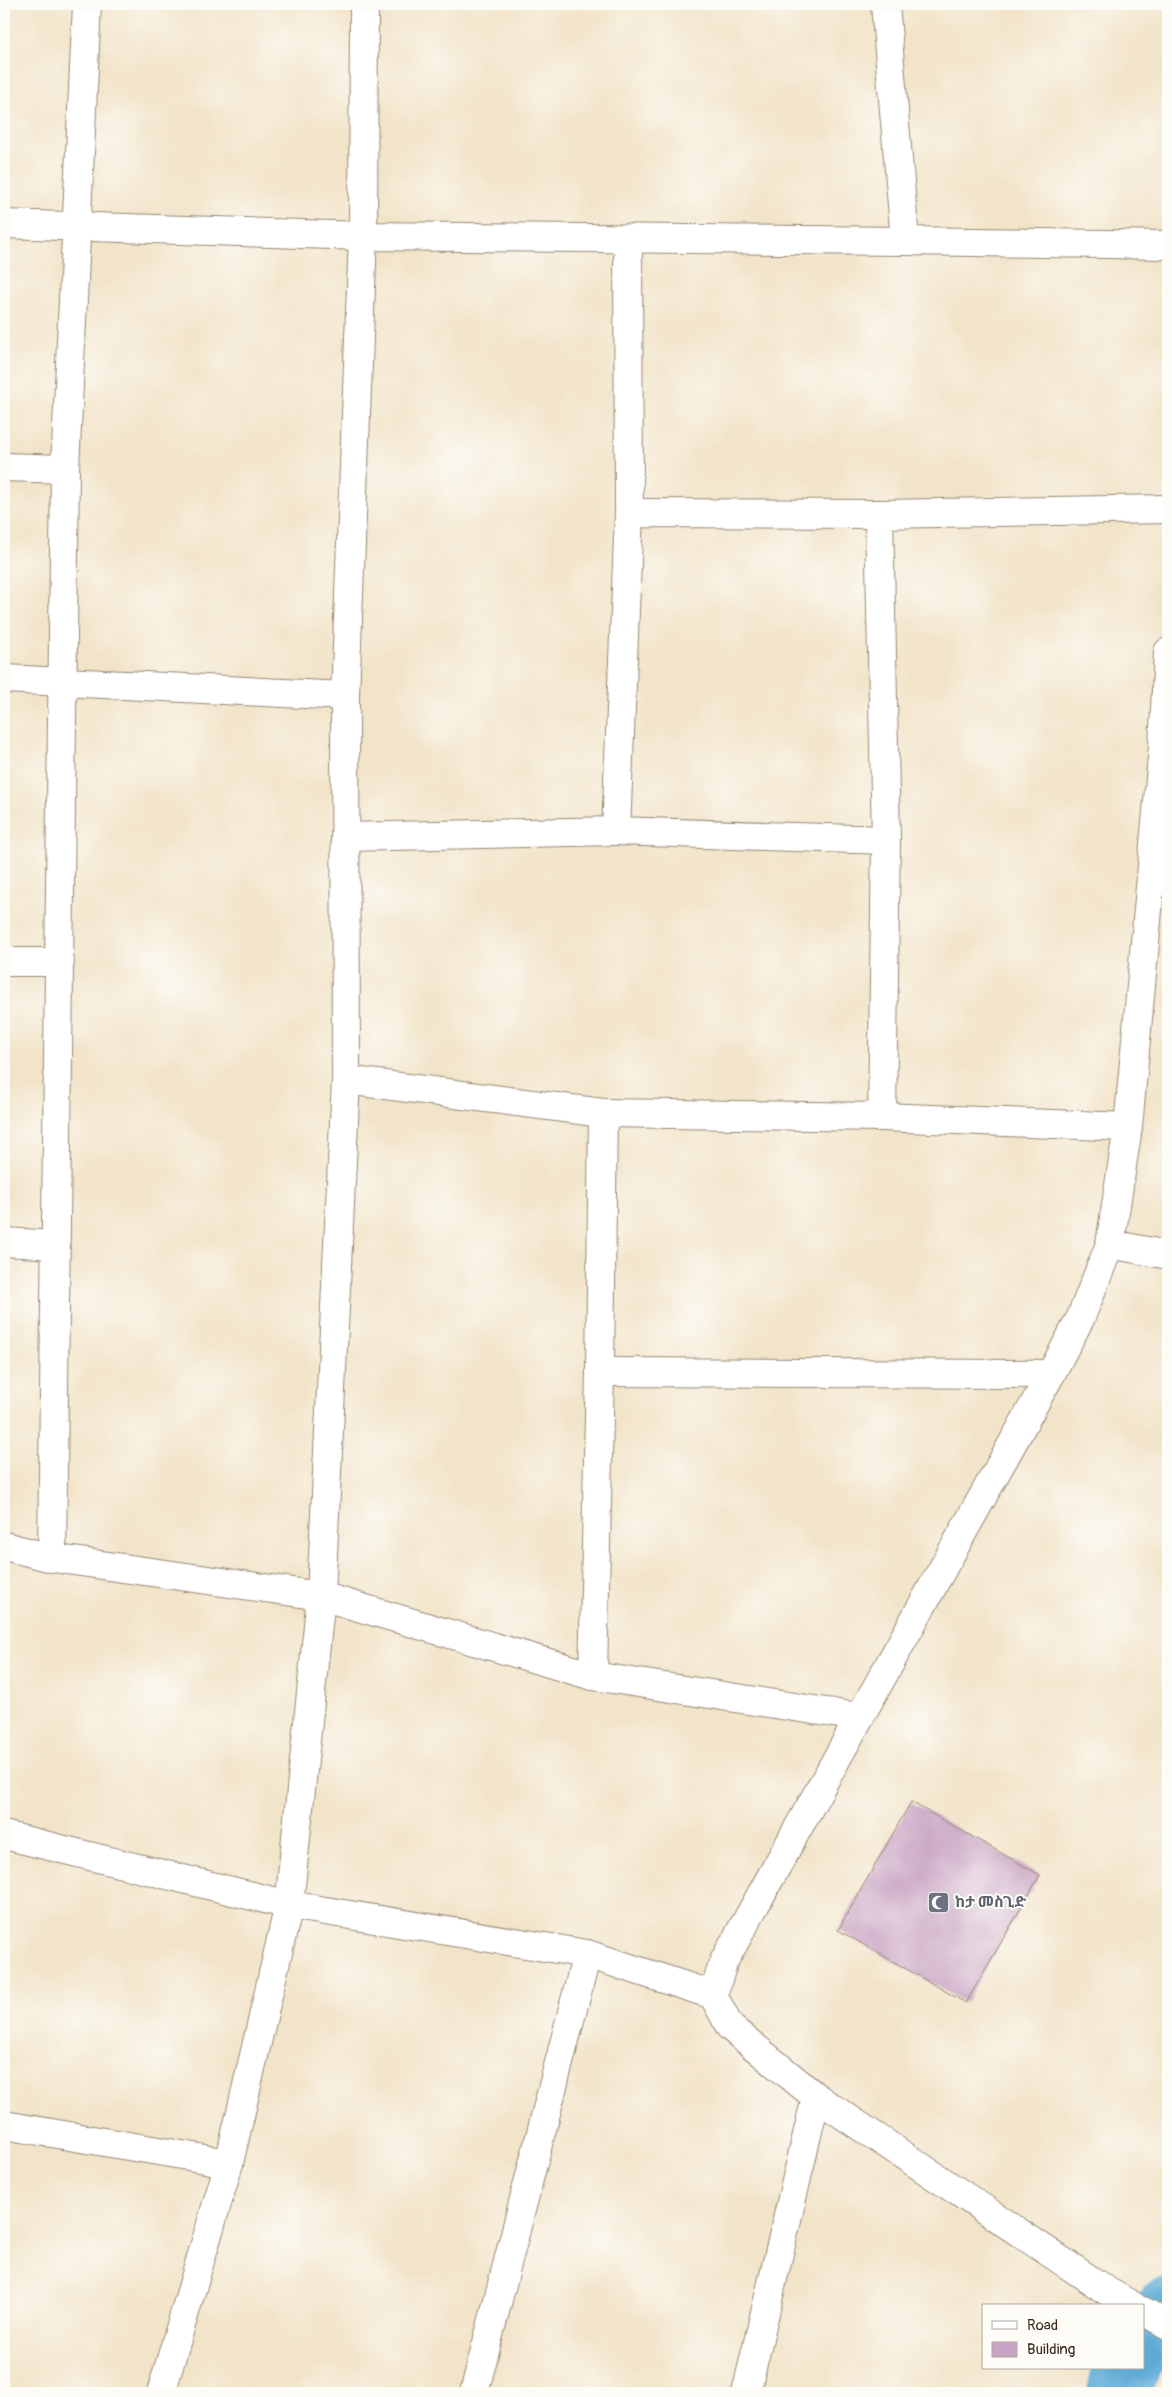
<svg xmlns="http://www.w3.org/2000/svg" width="1172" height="2397" font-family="Pangolin,'Noto Sans Ethiopic',sans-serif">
	<rect width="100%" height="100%" fill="#fdfcf7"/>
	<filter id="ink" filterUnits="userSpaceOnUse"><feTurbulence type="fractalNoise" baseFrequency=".02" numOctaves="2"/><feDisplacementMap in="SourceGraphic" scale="10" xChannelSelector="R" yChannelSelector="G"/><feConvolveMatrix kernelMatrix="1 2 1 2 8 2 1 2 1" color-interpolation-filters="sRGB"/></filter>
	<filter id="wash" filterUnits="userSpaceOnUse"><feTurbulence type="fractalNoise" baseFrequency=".0096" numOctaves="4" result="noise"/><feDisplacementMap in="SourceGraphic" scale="20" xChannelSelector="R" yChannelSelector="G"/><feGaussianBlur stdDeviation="1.12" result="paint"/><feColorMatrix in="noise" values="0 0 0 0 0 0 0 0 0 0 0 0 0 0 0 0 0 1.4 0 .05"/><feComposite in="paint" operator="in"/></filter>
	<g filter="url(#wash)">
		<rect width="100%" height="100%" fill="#f2e4c9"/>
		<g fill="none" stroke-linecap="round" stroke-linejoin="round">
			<g stroke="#5daad6" stroke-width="66">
				<path d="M 1143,2346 L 1168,2310"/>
				<path d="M 1120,2393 L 1124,2374 L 1128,2368"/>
			</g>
		</g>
		<g id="blocks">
			<path fill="#c8a3c3" d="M 911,1802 L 1040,1875 L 966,2003 L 838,1930 Z"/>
		</g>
	</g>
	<g filter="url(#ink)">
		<use href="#blocks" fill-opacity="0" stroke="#968774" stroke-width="1"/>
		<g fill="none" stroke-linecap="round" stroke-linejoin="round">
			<defs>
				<g id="minor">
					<path d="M 885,4 L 905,241 L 1168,245"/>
					<path d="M 4,224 L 363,236 L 905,241"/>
					<path d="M 628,240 L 629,513"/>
					<path d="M 4,467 L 65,469"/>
					<path d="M 879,514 L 629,513 L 616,831 L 886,840"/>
					<path d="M 4,679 L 345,696"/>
					<path d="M 345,837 L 616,831"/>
					<path d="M 4,962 L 60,962"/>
					<path d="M 346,1080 L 603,1113"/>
					<path d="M 882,1117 L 886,840 L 879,514 L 1168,509"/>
					<path d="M 4,1242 L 56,1245"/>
					<path d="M 1110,1244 L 1168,1255"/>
					<path d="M 600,1372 L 1051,1374"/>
					<path d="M 4,1546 L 52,1558 L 321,1596 L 593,1676 L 859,1717"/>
					<path d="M 52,1558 L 65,469 L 87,4"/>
					<path d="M 593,1676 L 600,1372 L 603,1113 L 882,1117 L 1128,1127"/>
					<path d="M 4,1835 L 289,1905 L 587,1954 L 713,1995 L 730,2027 L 816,2097 L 1107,2291 L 1133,2306"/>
					<path d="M 713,1995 L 724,1961 L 1051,1374 L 1081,1317 L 1110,1244 L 1128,1127 L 1163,746 L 1168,652"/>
					<path d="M 4,2125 L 229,2163"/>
					<path d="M 1143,2311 L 1168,2325"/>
					<path d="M 161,2393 L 229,2163 L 289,1905 L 321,1596 L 346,1080 L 345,696 L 363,236 L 364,4"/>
					<path d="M 474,2393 L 587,1954"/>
					<path d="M 746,2393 L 816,2097"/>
				</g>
			</defs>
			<use href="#minor" stroke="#968774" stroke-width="30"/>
			<use href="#minor" stroke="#fff" stroke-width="28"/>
		</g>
	</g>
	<defs>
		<symbol id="mosque-square" viewBox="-11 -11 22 22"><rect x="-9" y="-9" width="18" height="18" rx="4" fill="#6b7280" stroke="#fdfcf7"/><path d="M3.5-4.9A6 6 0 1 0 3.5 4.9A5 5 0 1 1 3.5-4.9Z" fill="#fff"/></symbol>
	</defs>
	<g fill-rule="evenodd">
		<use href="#mosque-square" x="926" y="1890" width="25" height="25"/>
	</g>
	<g text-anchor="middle" stroke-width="4" stroke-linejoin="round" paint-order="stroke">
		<g font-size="15" font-weight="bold" fill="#5b616d" stroke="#fdfcf7" text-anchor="start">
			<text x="955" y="1907">ከታ መስጊድ</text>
		</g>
	</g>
	<rect width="1172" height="2397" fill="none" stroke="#fdfcf7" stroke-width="20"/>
	<rect x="982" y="2304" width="162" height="65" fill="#fdfcf7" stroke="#afa8a0"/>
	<rect x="992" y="2321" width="25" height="8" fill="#ffffff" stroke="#afa8a0"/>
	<text x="1027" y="2330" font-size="15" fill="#3b2a1e">Road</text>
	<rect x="992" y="2342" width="25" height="15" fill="#c8a3c3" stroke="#afa8a0"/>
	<text x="1027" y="2354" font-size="15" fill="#3b2a1e">Building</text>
</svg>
